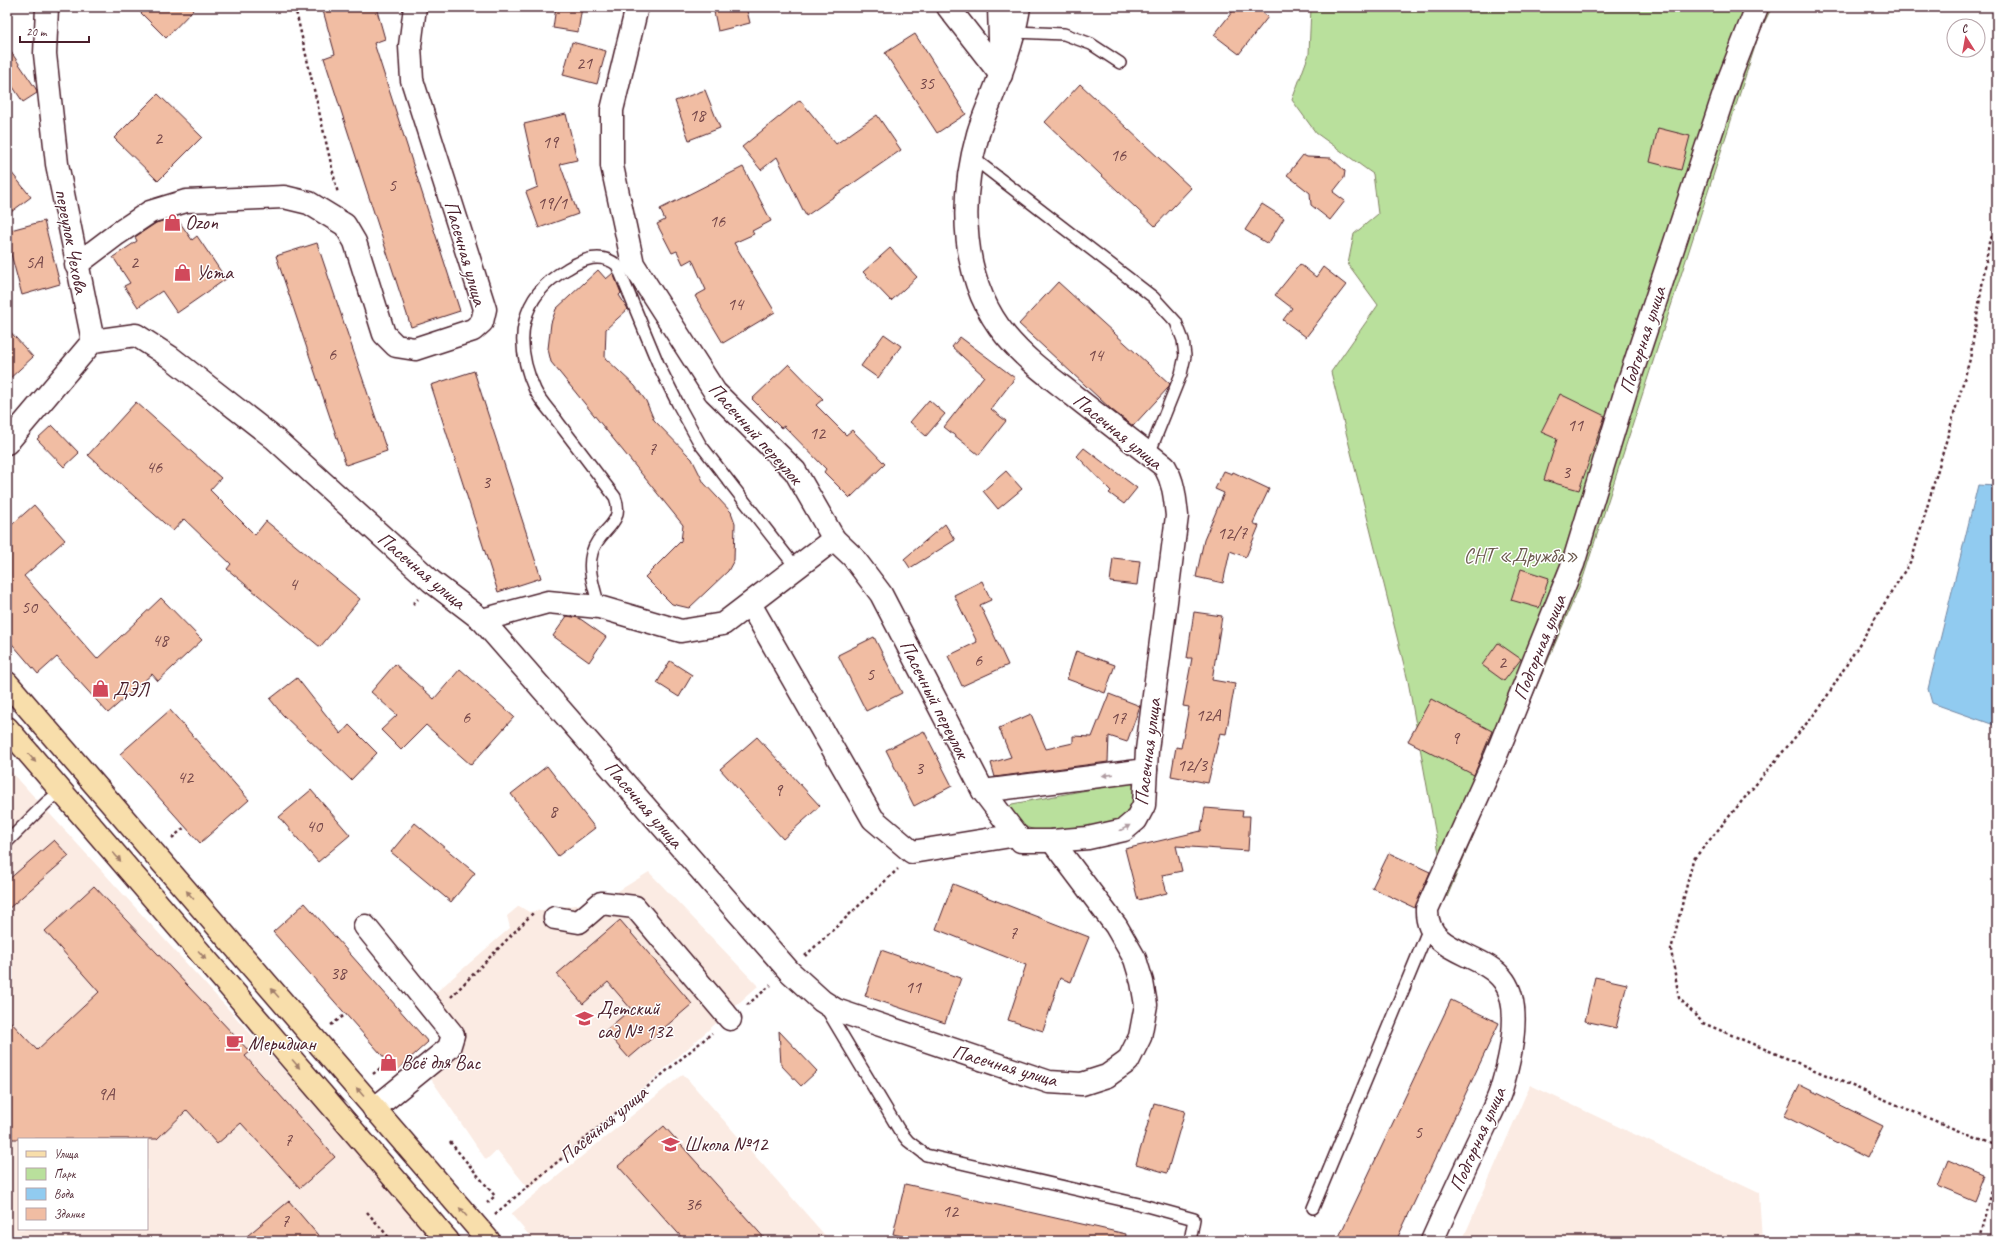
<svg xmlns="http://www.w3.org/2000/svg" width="2004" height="1248" font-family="Caveat,sans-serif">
	<rect width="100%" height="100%" fill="#fff"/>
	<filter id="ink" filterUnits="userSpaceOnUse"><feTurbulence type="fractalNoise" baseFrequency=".025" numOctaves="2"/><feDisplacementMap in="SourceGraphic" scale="8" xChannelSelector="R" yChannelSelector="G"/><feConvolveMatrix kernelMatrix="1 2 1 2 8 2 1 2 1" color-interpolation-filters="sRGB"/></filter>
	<g filter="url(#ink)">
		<g fill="#fbebe3" fill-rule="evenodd">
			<path d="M 7,767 L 440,1241 L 7,1241 ZM 19,1139 L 147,1139 L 147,1229 L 19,1229 Z"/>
			<path d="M 649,872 L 758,986 L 529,1189 L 497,1150 L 486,1160 L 431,1079 L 462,1044 L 434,994 L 510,928 L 507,916 L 519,906 L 529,912 L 602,901 Z"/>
			<path d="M 683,1074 L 830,1241 L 534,1241 L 511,1214 Z"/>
			<path d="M 1530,1085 L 1759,1193 L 1762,1241 L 1462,1241 Z"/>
		</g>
		<g fill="#b9e09c" stroke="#828064">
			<path d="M 1311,7 L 1772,7 L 1760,31 L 1583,578 L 1447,897 L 1408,681 L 1331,372 L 1378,305 L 1348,264 L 1354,234 L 1378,214 L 1373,174 L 1316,133 L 1292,100 L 1309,54 Z"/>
			<path d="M 1130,782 L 1135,785 L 1136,799 L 1125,816 L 1116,822 C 1102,824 1089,826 1075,828 C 1049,831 1020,837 1009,807 L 1012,804 Z"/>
		</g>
		<path fill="#91cbf0" stroke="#7586a1" d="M 1978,485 L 1997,486 L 1997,726 L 1932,703 L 1928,689 Z"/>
		<g fill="#f1bda3" stroke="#4a1f2b">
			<path d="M 135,7 L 196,7 L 166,38 Z"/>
			<path d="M 322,7 L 376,7 L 385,39 L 374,43 L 460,311 L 411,327 L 324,58 L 335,54 Z"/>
			<path d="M 556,7 L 582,7 L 578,32 L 553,28 Z"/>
			<path d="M 713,7 L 746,7 L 750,23 L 718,31 Z"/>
			<path d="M 1236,7 L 1256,7 L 1268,17 L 1239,54 L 1214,35 Z"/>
			<path d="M 915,34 L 966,114 L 937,133 L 885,53 Z"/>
			<path d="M 572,42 L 606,51 L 597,84 L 563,75 Z"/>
			<path d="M 7,46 L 36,89 L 37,93 L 23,102 L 7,78 Z"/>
			<path d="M 1080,84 L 1191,188 L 1155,226 L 1045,122 Z"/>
			<path d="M 705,90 L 720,128 L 689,140 L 675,101 Z"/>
			<path d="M 158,94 L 202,137 L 158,181 L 114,138 Z"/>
			<path d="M 800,100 L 836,144 L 877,115 L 901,150 L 806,216 L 777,157 L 761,170 L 742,147 Z"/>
			<path d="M 566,114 L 577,160 L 560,164 L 578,214 L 539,228 L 526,192 L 538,187 L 524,124 Z"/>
			<path d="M 1658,128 L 1690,136 L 1681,170 L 1650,162 Z"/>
			<path d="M 1303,155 L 1307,157 L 1331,158 L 1345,171 L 1344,178 L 1333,192 L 1345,201 L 1330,220 L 1311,205 L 1310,193 L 1287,175 Z"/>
			<path d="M 7,167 L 31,197 L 7,215 Z"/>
			<path d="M 743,167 L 771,221 L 752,231 L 754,234 L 734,243 L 775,312 L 723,343 L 695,296 L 706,290 L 692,259 L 683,264 L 677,251 L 672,253 L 657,224 L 665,220 L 660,209 Z"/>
			<path d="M 1262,204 L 1284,218 L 1268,244 L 1245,230 Z"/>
			<path d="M 176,217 L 192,240 L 197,236 L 226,279 L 177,313 L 162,291 L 138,307 L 124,286 L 130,283 L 113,257 L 137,241 L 135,237 L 156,223 Z"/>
			<path d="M 44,221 L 60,284 L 22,295 L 7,239 L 7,231 Z"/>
			<path d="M 317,243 L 387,451 L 346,465 L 276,256 Z"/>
			<path d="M 890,248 L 917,277 L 891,301 L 863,272 Z"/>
			<path d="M 1300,264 L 1316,277 L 1323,267 L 1346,285 L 1306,337 L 1283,320 L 1292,308 L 1275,295 Z"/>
			<path d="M 598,270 L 606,279 L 613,273 L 621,293 L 619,295 L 628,309 L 606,329 L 605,358 L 635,386 L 646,401 L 654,420 L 692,459 L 704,483 L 731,512 L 735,523 L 734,560 L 728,571 L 689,608 L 672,604 L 645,577 L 681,541 L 683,525 L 551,362 L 548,349 L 551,323 L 556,309 Z"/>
			<path d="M 1058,282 L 1170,384 L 1168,388 L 1133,426 L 1112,410 L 1019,324 Z"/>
			<path d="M 7,328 L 33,357 L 7,381 Z"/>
			<path d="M 884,334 L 901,346 L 878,378 L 861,366 Z"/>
			<path d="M 960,337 L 1015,378 L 991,409 L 1006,421 L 979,455 L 944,427 L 984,376 L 952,347 Z"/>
			<path d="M 789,364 L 823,399 L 816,405 L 846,435 L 852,430 L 885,464 L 850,498 L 824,472 L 826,469 L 784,426 L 781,428 L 752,399 Z"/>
			<path d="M 474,371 L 541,578 L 498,592 L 431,385 Z"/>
			<path d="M 1560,394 L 1605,416 L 1579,490 L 1544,480 L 1557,439 L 1541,432 Z"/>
			<path d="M 929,400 L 945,414 L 926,436 L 910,422 Z"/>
			<path d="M 136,402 L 221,478 L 210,490 L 255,535 L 266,521 L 360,599 L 320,647 L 227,569 L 231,564 L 184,519 L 173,531 L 88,455 Z"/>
			<path d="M 52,425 L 79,453 L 64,467 L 37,439 Z"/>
			<path d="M 1084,448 L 1137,488 L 1124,504 L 1109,493 L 1111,491 L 1077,456 Z"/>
			<path d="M 1006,471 L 1022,489 L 998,509 L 983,491 Z"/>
			<path d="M 1224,471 L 1232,474 L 1233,472 L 1269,489 L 1253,523 L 1259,526 L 1246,557 L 1230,551 L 1223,583 L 1196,577 L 1204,540 L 1224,493 L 1215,489 Z"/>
			<path d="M 34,505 L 65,540 L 24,576 L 97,659 L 161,598 L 202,640 L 158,681 L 152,674 L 108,713 L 57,657 L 38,674 L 7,638 L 7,529 Z"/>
			<path d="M 945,524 L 955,540 L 910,568 L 904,559 Z"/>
			<path d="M 1113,558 L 1140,561 L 1137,585 L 1110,582 Z"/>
			<path d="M 1521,569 L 1549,578 L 1539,608 L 1511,600 Z"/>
			<path d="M 982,581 L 991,600 L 980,605 L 1008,665 L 962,686 L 948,656 L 977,642 L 954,595 Z"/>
			<path d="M 1194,612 L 1222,616 L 1212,680 L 1235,684 L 1226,734 L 1220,733 L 1208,783 L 1171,776 L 1176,747 L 1181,748 L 1189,707 L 1183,706 L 1192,658 L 1187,658 Z"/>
			<path d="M 567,616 L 579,618 L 606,637 L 589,662 L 553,636 Z"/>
			<path d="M 874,637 L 902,693 L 866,711 L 838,655 Z"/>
			<path d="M 1498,643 L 1521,659 L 1504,681 L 1482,665 Z"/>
			<path d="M 1076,651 L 1115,665 L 1105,693 L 1067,679 Z"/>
			<path d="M 670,661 L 692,675 L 679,697 L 657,683 Z"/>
			<path d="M 395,664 L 434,699 L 460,669 L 514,717 L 471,765 L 426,725 L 401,750 L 381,730 L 397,715 L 371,692 Z"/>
			<path d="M 297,678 L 341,734 L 349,725 L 377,753 L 351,780 L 282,714 L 270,699 Z"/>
			<path d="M 1109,694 L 1140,706 L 1127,742 L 1109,736 L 1108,762 L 995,777 L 991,763 L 1011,757 L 999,728 L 1031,714 L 1046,749 L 1073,743 L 1073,736 L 1092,737 Z"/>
			<path d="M 1431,699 L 1492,731 L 1474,775 L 1408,741 Z"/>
			<path d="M 170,710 L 249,800 L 200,843 L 120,754 Z"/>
			<path d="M 924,731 L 952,786 L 914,806 L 886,750 Z"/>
			<path d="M 757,737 L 820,806 L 783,839 L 720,769 Z"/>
			<path d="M 547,766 L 595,828 L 558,856 L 511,794 Z"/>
			<path d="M 311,790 L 350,835 L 318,862 L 279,817 Z"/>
			<path d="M 1205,808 L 1243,811 L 1242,816 L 1250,816 L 1248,851 L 1176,846 L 1182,871 L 1162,875 L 1167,893 L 1138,900 L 1125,849 L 1201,831 Z"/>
			<path d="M 415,823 L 475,873 L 451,902 L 391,852 Z"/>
			<path d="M 54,840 L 69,856 L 7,910 L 7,881 Z"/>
			<path d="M 1389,853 L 1430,872 L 1415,908 L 1372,888 Z"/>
			<path d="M 953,884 L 1089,937 L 1071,982 L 1060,978 L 1043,1031 L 1008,1020 L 1026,965 L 936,929 Z"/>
			<path d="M 94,886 L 250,1052 L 245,1056 L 335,1157 L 300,1188 L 241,1123 L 217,1144 L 187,1110 L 157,1139 L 7,1139 L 7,1018 L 37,1050 L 99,992 L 45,931 Z"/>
			<path d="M 305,903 L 428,1042 L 396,1071 L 273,932 Z"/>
			<path d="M 620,920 L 692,1004 L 629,1058 L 605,1031 L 631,1009 L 608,982 L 583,1004 L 557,974 Z"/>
			<path d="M 881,950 L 961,978 L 945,1023 L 865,996 Z"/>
			<path d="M 1595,977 L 1627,984 L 1616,1028 L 1585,1021 Z"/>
			<path d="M 1451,1000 L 1499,1023 L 1396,1241 L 1337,1241 Z"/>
			<path d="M 779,1031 L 817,1071 L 801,1086 L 781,1065 Z"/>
			<path d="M 1800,1085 L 1883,1126 L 1867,1158 L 1784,1116 Z"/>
			<path d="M 1154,1103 L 1185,1111 L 1167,1173 L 1136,1164 Z"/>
			<path d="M 664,1126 L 767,1241 L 685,1241 L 618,1166 Z"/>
			<path d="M 1947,1160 L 1985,1176 L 1975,1201 L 1937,1185 Z"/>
			<path d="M 905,1184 L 1126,1234 L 1125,1241 L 925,1241 L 893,1234 Z"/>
			<path d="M 289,1201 L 323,1241 L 241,1241 Z"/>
		</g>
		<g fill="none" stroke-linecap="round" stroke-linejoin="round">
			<defs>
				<g id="lane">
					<path d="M 1014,32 L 1064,34 L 1091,44 L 1120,63"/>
					<path d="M 973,158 L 1153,297 L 1176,322 L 1183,340 L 1185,356 L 1181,374 L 1149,454"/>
					<path d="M 599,607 C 595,589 587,571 592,553 C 598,529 626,525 615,497 C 596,472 577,447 558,422 C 551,412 540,401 535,390 C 513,342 519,296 567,269 C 583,259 601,252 617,265 L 659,366 L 678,404 L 700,444 L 797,569"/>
					<path d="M 7,842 L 47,802 L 61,791"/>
					<path d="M 826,1008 L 899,1130 L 908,1141 L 926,1155 L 1139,1204 L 1194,1219 L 1190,1241"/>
					<path d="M 1313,1208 L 1429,928"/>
				</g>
				<g id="street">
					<path d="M 47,7 L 45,54 L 57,164 L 93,341"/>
					<path d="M 637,7 L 612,110 L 612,166 L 633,264 L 715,392 L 795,471 L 834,539"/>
					<path d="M 948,7 L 1001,75"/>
					<path d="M 999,7 L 1001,72"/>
					<path d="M 76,265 L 117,234 L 150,212 L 186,201 L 284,197 L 309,203 L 345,225 L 355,242 L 384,334 L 396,346 L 415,349 L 473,330 L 482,322 L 485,309 L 412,80 L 410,46 L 415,7"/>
					<path d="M 482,620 L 789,971 L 822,1001 L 836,1010 L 1049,1082 L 1082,1084 L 1107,1076 L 1128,1061 L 1140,1037 L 1146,1005 L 1142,982 L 1135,959 L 1116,926 L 1052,841"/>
					<path d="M 555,918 L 579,922 L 601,903 L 635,907 L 730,1019"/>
					<path d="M 365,926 L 453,1035 L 449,1048 L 374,1109"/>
					<path d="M 1432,1241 C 1447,1207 1463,1173 1479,1139 C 1486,1123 1496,1106 1501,1090 C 1510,1060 1523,1008 1504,981 C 1483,951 1425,954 1427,909 L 1495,758 L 1573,564 L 1626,390 L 1729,79 L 1757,7"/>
				</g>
				<g id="secondary">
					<path d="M 7,443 L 93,341 L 136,335 L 170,357 L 275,439 L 431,581 L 482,620 L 548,602 L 599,607 L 681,631 L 723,624 L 834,539 L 853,557 L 881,594 L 983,791 L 1021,841 L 1052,841 L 1088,838 L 1124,830 L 1136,820 L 1144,805 L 1147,750 L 1177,516 C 1175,498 1174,483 1165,467 C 1135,443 1104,420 1074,396 C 1050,377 1026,360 1006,336 C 960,280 959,201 978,134 C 982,120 988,107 993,94 C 1004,66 1015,36 1019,7"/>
					<path d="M 750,604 L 873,819 L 912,852 L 1017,835"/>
					<path d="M 983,791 L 1146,770"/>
				</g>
				<g id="primary">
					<path d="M 7,683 L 489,1241"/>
					<path d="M 7,728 L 448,1241"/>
				</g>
			</defs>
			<use href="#lane" stroke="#4a1f2b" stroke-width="14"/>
			<use href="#street" stroke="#4a1f2b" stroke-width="25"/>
			<use href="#secondary" stroke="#4a1f2b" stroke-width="25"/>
			<use href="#primary" stroke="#4a1f2b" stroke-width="25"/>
			<g stroke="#4a1f2b" stroke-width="2.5" stroke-dasharray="3 3" stroke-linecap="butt">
				<path d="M 295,7 L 338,194"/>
				<path d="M 1997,225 L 1989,243 L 1970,359 L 1912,559 L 1821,706 L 1693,860 L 1671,950 L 1679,998 L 1703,1023 L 1997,1147"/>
				<path d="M 413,604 L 418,599"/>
				<path d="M 172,838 L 185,827"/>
				<path d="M 805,956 L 898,869"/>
				<path d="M 451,997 L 533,913"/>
				<path d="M 747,1005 L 771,985"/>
				<path d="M 331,1025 L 346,1014"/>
				<path d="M 373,1074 L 388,1062"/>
				<path d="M 450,1142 L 495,1196 L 487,1203"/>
				<path d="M 367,1212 L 392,1241"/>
				<path d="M 495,1214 L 712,1033"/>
				<path d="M 1980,1241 L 1997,1170"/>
			</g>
			<use href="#lane" stroke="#fff" stroke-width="11"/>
			<use href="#street" stroke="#fff" stroke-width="22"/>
			<use href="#secondary" stroke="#fff" stroke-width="22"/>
			<use href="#primary" stroke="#f8deab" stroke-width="22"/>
		</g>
		<defs><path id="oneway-solid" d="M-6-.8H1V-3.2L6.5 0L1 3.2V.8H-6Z"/></defs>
		<g fill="#a17e6b">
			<use href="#oneway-solid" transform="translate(32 758) rotate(49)"/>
			<use href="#oneway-solid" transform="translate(117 857) rotate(49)"/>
			<use href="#oneway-solid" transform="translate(190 895) rotate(-131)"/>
			<use href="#oneway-solid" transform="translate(202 955) rotate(49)"/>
			<use href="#oneway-solid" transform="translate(275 993) rotate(-131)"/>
			<use href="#oneway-solid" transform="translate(296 1064) rotate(49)"/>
			<use href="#oneway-solid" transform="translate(360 1092) rotate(-131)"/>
			<use href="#oneway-solid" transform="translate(463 1212) rotate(-131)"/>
		</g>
		<g fill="#ae9aa0">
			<use href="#oneway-solid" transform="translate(1108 775) rotate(173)"/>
			<use href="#oneway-solid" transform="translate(1125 828) rotate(-29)"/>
		</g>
	</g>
	<defs>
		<symbol id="shop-bare" viewBox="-9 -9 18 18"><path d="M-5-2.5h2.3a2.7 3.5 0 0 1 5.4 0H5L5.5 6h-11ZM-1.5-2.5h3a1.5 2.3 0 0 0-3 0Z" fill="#d1495b" stroke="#fff" stroke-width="2.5" paint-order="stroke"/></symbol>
		<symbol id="school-bare" viewBox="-9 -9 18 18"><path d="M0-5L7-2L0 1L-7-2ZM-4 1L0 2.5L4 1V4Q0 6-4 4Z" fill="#d1495b" stroke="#fff" stroke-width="2.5" paint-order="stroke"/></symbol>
		<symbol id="cafe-bare" viewBox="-9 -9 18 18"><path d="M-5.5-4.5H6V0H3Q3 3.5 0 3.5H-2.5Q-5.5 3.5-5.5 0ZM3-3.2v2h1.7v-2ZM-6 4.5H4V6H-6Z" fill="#d1495b" stroke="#fff" stroke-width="2.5" paint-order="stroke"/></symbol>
	</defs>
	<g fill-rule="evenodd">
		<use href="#shop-bare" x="160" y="210" width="25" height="25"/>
		<use href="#shop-bare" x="170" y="260" width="25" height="25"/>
		<use href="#shop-bare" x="88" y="676" width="25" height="25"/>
		<use href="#school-bare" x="572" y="1006" width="25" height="25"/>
		<use href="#cafe-bare" x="222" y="1030" width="25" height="25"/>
		<use href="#shop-bare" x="376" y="1050" width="25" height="25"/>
		<use href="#school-bare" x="658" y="1132" width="25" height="25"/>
	</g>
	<g text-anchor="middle" stroke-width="3" stroke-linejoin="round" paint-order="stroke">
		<g font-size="18" fill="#744649">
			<text x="584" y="69">21</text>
			<text x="926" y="89">35</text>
			<text x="697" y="121">18</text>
			<text x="158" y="144">2</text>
			<text x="550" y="148">19</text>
			<text x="1118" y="161">16</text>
			<text x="392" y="191">5</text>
			<text x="552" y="209">19/1</text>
			<text x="717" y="227">16</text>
			<text x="34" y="268">5А</text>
			<text x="134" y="268">2</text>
			<text x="735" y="310">14</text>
			<text x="332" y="360">6</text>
			<text x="1095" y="361">14</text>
			<text x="1575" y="431">11</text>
			<text x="817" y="439">12</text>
			<text x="652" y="455">7</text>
			<text x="154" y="473">46</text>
			<text x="1566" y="478">3</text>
			<text x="486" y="488">3</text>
			<text x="1232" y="539">12/7</text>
			<text x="293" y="590">4</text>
			<text x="29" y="613">50</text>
			<text x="160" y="646">48</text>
			<text x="978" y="666">6</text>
			<text x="1502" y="668">2</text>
			<text x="870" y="680">5</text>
			<text x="1208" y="721">12А</text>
			<text x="466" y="723">6</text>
			<text x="1118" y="724">17</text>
			<text x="1455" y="744">9</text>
			<text x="1192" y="771">12/3</text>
			<text x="919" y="774">3</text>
			<text x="185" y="783">42</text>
			<text x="778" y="796">9</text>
			<text x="553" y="817">8</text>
			<text x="314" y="832">40</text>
			<text x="1013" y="939">7</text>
			<text x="338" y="979">38</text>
			<text x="913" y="993">11</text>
			<text x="106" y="1100">9А</text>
			<text x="1418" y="1138">5</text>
			<text x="288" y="1146">7</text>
			<text x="693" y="1210">36</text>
			<text x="950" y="1217">12</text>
			<text x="285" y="1227">7</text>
		</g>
		<g font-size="20" fill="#4a1f2b" stroke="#fff" text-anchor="start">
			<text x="185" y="229">Ozon</text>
			<text x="196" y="279">Уста</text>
			<text x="113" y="696">ДЭЛ</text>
			<text x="597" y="1015">Детский<tspan x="597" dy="23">сад № 132</tspan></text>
			<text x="248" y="1050">Меридиан</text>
			<text x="401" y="1069">Всё для Вас</text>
			<text x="684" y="1151">Школа №12</text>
		</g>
		<g font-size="20" fill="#4a1f2b" stroke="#fff">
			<text transform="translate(72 241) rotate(79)" y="7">переулок Чехова</text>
			<text transform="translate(466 253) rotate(74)" y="7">Пасечная улица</text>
			<text transform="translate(1642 340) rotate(-72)" y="7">Подгорная улица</text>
			<text transform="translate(1118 431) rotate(39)" y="7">Пасечная улица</text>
			<text transform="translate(756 433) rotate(48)" y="7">Пасечный переулок</text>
			<text transform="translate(422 570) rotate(40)" y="7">Пасечная улица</text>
			<text transform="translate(1539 647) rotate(-68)" y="7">Подгорная улица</text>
			<text transform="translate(935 699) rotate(63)" y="7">Пасечный переулок</text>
			<text transform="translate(1147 752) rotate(-83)" y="7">Пасечная улица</text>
			<text transform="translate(644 804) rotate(49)" y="7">Пасечная улица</text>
			<text transform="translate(1005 1065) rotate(16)" y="7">Пасечная улица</text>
			<text transform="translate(603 1124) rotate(-40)" y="7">Пасечная улица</text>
			<text transform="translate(1477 1139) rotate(-66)" y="7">Подгорная улица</text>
		</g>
		<g font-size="20" fill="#6b594d" stroke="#fff">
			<text x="1521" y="562">СНТ «Дружба»</text>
		</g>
	</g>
	<rect width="2004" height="1248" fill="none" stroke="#fff" stroke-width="24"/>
	<rect x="12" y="12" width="1980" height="1224" fill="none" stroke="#4a1f2b" stroke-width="1.5" filter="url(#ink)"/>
	<rect x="18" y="1138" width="130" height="92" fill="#ffffff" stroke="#b7a5aa"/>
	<rect x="26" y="1151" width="20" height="6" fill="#f8deab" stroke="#b7a5aa"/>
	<text x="54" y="1158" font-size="12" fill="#4a1f2b">Улица</text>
	<rect x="26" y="1168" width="20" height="12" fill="#b9e09c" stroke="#b7a5aa"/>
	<text x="54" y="1178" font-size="12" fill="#4a1f2b">Парк</text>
	<rect x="26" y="1188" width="20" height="12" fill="#91cbf0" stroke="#b7a5aa"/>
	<text x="54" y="1198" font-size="12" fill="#4a1f2b">Вода</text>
	<rect x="26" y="1208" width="20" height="12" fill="#f1bda3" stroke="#b7a5aa"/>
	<text x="54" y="1218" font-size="12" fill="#4a1f2b">Здание</text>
	<g transform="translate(1966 38) rotate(349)"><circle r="19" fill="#ffffff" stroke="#b7a5aa"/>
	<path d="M0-3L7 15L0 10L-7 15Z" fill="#d1495b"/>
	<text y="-6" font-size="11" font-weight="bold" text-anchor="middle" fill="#4a1f2b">С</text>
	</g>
	<path d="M20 36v6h69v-6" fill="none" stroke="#4a1f2b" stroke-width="2"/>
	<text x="26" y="36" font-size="12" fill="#4a1f2b" stroke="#ffffff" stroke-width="3" paint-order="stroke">20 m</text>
</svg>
